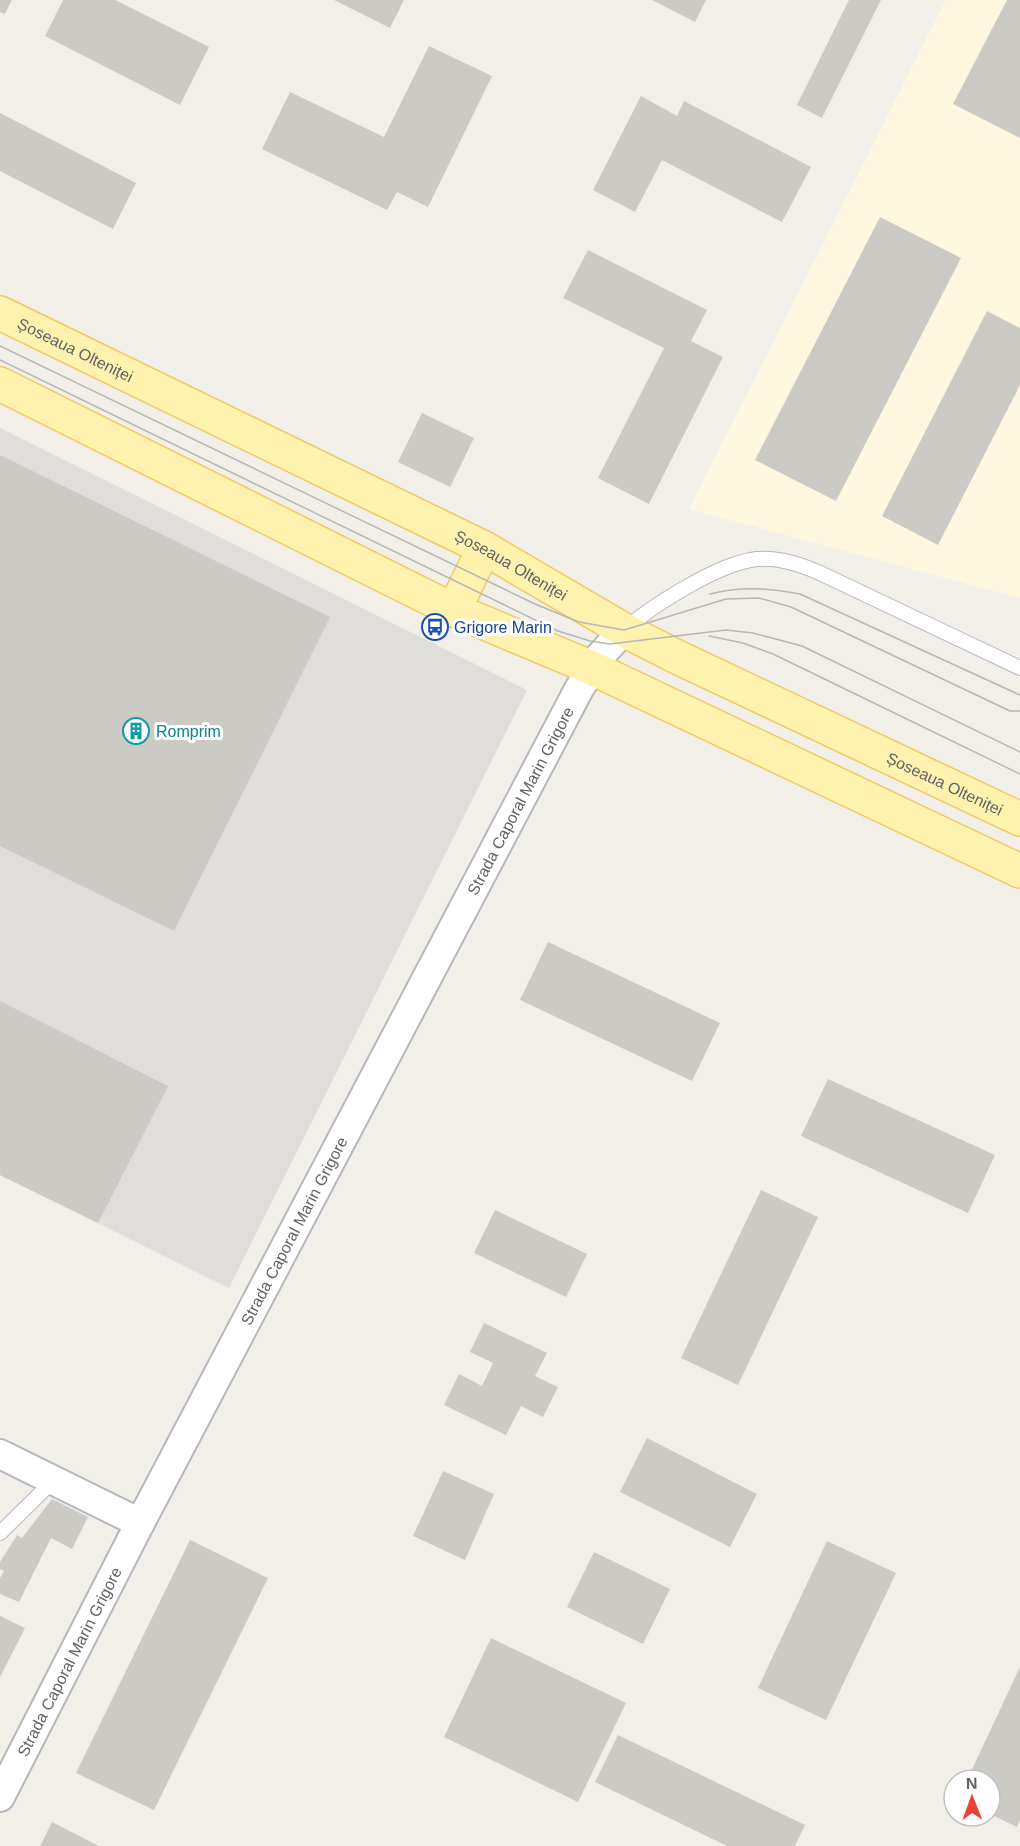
<svg xmlns="http://www.w3.org/2000/svg" width="1020" height="1846" font-family="Helvetica,sans-serif">
	<rect width="100%" height="100%" fill="#f1efe8"/>
	<path fill="#fef7e0" d="M 946,0 L 1020,0 L 1020,598 L 689,509 Z"/>
	<path fill="#e0deda" d="M 0,428 L 527,690 L 229,1288 L 0,1175 Z"/>
	<g fill="#cccac5">
		<path d="M 0,0 L 12,0 L 5,14 L 0,12 Z"/>
		<path d="M 63,0 L 115,0 L 209,47 L 180,105 L 45,36 Z"/>
		<path d="M 334,0 L 404,0 L 390,28 Z"/>
		<path d="M 652,0 L 706,0 L 695,22 Z"/>
		<path d="M 849,0 L 881,0 L 822,118 L 797,105 Z"/>
		<path d="M 1007,0 L 1020,0 L 1020,138 L 953,104 Z"/>
		<path d="M 429,46 L 492,76 L 428,207 L 397,192 L 387,210 L 262,149 L 290,92 L 384,137 Z"/>
		<path d="M 641,96 L 677,116 L 684,101 L 811,167 L 782,222 L 662,160 L 635,212 L 593,190 Z"/>
		<path d="M 0,113 L 136,183 L 113,229 L 0,171 Z"/>
		<path d="M 880,217 L 961,258 L 836,501 L 755,460 Z"/>
		<path d="M 588,250 L 707,310 L 691,341 L 723,357 L 649,504 L 598,478 L 664,348 L 563,298 Z"/>
		<path d="M 987,311 L 1020,328 L 1020,385 L 938,545 L 882,516 Z"/>
		<path d="M 422,413 L 474,438 L 450,487 L 398,462 Z"/>
		<path d="M 0,455 L 330,617 L 174,931 L 0,846 Z"/>
		<path d="M 548,942 L 720,1023 L 692,1081 L 520,1000 Z"/>
		<path d="M 0,1001 L 168,1086 L 98,1223 L 0,1175 Z"/>
		<path d="M 828,1079 L 995,1155 L 968,1213 L 801,1136 Z"/>
		<path d="M 761,1190 L 818,1217 L 738,1385 L 681,1358 Z"/>
		<path d="M 495,1210 L 587,1254 L 566,1297 L 474,1253 Z"/>
		<path d="M 484,1323 L 547,1353 L 535,1376 L 558,1387 L 543,1417 L 521,1406 L 506,1435 L 444,1405 L 459,1374 L 482,1386 L 493,1363 L 470,1352 Z"/>
		<path d="M 647,1438 L 757,1494 L 730,1547 L 620,1492 Z"/>
		<path d="M 443,1471 L 494,1494 L 465,1560 L 413,1536 Z"/>
		<path d="M 52,1499 L 88,1517 L 72,1549 L 51,1538 L 19,1602 L 0,1594 L 0,1578 L 4,1571 L 0,1569 L 0,1562 L 17,1535 L 22,1538 Z"/>
		<path d="M 190,1540 L 268,1578 L 154,1810 L 76,1773 Z"/>
		<path d="M 827,1541 L 896,1573 L 826,1720 L 758,1688 Z"/>
		<path d="M 594,1552 L 670,1589 L 643,1644 L 567,1607 Z"/>
		<path d="M 0,1616 L 25,1628 L 0,1677 Z"/>
		<path d="M 491,1638 L 626,1703 L 578,1802 L 444,1737 Z"/>
		<path d="M 1020,1667 L 1020,1820 L 1017,1827 L 990,1814 L 990,1780 L 967,1780 Z"/>
		<path d="M 618,1735 L 805,1825 L 795,1846 L 727,1846 L 595,1782 Z"/>
		<path d="M 52,1822 L 99,1846 L 40,1846 Z"/>
	</g>
	<g fill="none" stroke-linecap="round" stroke-linejoin="round">
		<defs>
			<g id="service">
				<path d="M 624,630 C 653,605 719,563 757,559 C 779,557 800,564 820,573 L 1020,668"/>
				<path d="M 0,1533 L 54,1480"/>
			</g>
			<g id="minor">
				<path d="M 0,1454 L 140,1523"/>
				<path id="s1" d="M 0,1797 L 140,1523 L 579,689 L 600,656 L 624,630"/>
			</g>
			<g id="primary">
				<path id="s2" d="M 0,313 L 484,548 L 624,630 L 675,656 L 1020,819"/>
				<path d="M 0,384 L 447,607 L 592,668 L 1020,871"/>
				<path d="M 454,610 L 484,548"/>
			</g>
		</defs>
		<use href="#service" stroke="#b5b8bc" stroke-width="16"/>
		<use href="#minor" stroke="#b5b8bc" stroke-width="32"/>
		<use href="#primary" stroke="#f2c960" stroke-width="36"/>
		<use href="#service" stroke="#fff" stroke-width="14"/>
		<use href="#minor" stroke="#fff" stroke-width="28"/>
		<use href="#primary" stroke="#fff2af" stroke-width="33"/>
		<g stroke="#b6b7b8" stroke-width="1.5">
			<path d="M 0,346 L 535,604 L 579,622 L 624,630 L 726,599 L 759,598 L 791,607 L 1010,711 L 1020,711"/>
			<path d="M 0,360 L 558,631 L 590,641 L 610,644 L 726,630 L 753,633 L 802,646 L 1020,752"/>
			<path d="M 710,594 C 741,586 769,588 800,594 L 1020,695"/>
			<path d="M 709,636 L 743,643 L 773,654 L 1020,774"/>
		</g>
	</g>
	<defs>
		<symbol id="bus-ring" viewBox="-11 -11 22 22"><circle r="9.5" fill="#fff" stroke="#1a4fb4" stroke-width="1.5"/><path d="M-5-6H5V4H4V6H2V4H-2V6H-4V4H-5ZM-3.5-4V0h7V-4ZM-3.5 1.2v1.5H-2V1.2ZM2 1.2v1.5H3.5V1.2Z" fill="#1a4fb4"/></symbol>
		<symbol id="building-ring" viewBox="-11 -11 22 22"><circle r="9.5" fill="#fff" stroke="#0f9aa8" stroke-width="1.5"/><path d="M-4-6H4V6H1V3H-1V6H-4ZM-2.5-4.3h1.7v1.8h-1.7ZM.8-4.3h1.7v1.8H.8ZM-2.5-1h1.7V.8h-1.7ZM.8-1h1.7V.8H.8Z" fill="#0f9aa8"/></symbol>
	</defs>
	<g fill-rule="evenodd">
		<use href="#bus-ring" x="420" y="612" width="30" height="30"/>
		<use href="#building-ring" x="121" y="716" width="30" height="30"/>
	</g>
	<g text-anchor="middle" stroke-width="6" stroke-linejoin="round" paint-order="stroke">
		<g font-size="16" fill="#5f6368" stroke="#fff">
			<text dy="6" stroke="none"><textPath href="#s2" startOffset="84">Șoseaua Olteniței</textPath></text>
			<text dy="6" stroke="none"><textPath href="#s2" startOffset="570">Șoseaua Olteniței</textPath></text>
			<text dy="6" stroke="none"><textPath href="#s2" startOffset="1056">Șoseaua Olteniței</textPath></text>
			<text dy="6" stroke="none"><textPath href="#s1" startOffset="1124">Strada Caporal Marin Grigore</textPath></text>
			<text dy="6" stroke="none"><textPath href="#s1" startOffset="638">Strada Caporal Marin Grigore</textPath></text>
			<text dy="6" stroke="none"><textPath href="#s1" startOffset="152">Strada Caporal Marin Grigore</textPath></text>
		</g>
		<g font-size="16" fill="#164399" stroke="#fff" text-anchor="start">
			<text x="454" y="633">Grigore Marin</text>
		</g>
		<g font-size="16" fill="#0d838f" stroke="#fff" text-anchor="start">
			<text x="156" y="737">Romprim</text>
		</g>
	</g>
	<g transform="translate(972 1798) rotate(359)"><circle r="28" fill="#ffffff" stroke="#bfc1c3" stroke-width="1.5"/>
	<path d="M0-4.5L10 22L0 15L-10 22Z" fill="#ea4335"/>
	<text y="-9" font-size="16" font-weight="bold" text-anchor="middle" fill="#5f6368">N</text>
	</g>
</svg>
